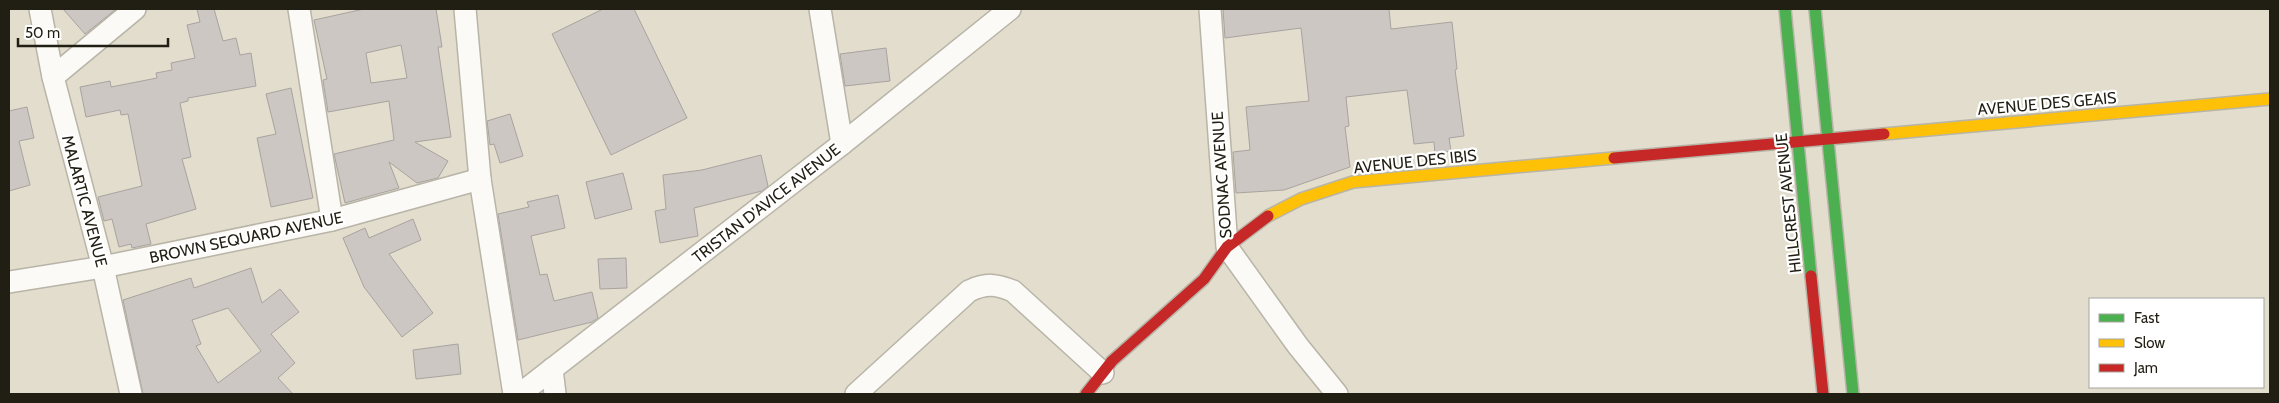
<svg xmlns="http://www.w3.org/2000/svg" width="2279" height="403" font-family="Cabin,sans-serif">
	<rect width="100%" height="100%" fill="#e2ddcc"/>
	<g fill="#cdc7c4" stroke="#a9a3a0" fill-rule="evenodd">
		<path d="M 63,9 L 116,9 L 85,34 Z"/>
		<path d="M 197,9 L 214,9 L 223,41 L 236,38 L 240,55 L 251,53 L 256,86 L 188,98 L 188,101 L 180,103 L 191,157 L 182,159 L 196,209 L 146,224 L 151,244 L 132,248 L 131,244 L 119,247 L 112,219 L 104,221 L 98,197 L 142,186 L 128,114 L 121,115 L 120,110 L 86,117 L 80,87 L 110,81 L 111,87 L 157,78 L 156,73 L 172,70 L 171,63 L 195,58 L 187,25 L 200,22 Z"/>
		<path d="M 364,9 L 436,9 L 442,47 L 438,47 L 451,137 L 415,142 L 448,161 L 438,178 L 417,183 L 389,162 L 399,188 L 345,203 L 334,154 L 394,140 L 389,101 L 328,112 L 323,80 L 327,79 L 314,20 ZM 401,45 L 407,78 L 371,83 L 366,53 Z"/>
		<path d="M 603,9 L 634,9 L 687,118 L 611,155 L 552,34 Z"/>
		<path d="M 1223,9 L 1389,9 L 1391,29 L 1452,22 L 1457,69 L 1455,70 L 1464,136 L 1449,138 L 1451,151 L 1435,154 L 1434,142 L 1414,144 L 1407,90 L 1346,97 L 1349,126 L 1345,127 L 1350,167 L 1284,190 L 1236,193 L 1233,152 L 1250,150 L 1246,107 L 1309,101 L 1301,28 L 1225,38 Z"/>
		<path d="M 886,48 L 890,81 L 845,86 L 840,54 Z"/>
		<path d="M 291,88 L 313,198 L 271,207 L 257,138 L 276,134 L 266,94 Z"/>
		<path d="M 27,107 L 34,138 L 19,141 L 30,185 L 9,191 L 9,111 Z"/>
		<path d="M 510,114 L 523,156 L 500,163 L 494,144 L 490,145 L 487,121 Z"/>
		<path d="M 761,155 L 768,186 L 762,191 L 694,208 L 698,236 L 660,243 L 655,211 L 666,209 L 663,175 L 702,170 Z"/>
		<path d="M 623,173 L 632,209 L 595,219 L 586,182 Z"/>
		<path d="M 558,195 L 565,228 L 531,236 L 540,275 L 547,274 L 554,301 L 592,292 L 598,318 L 592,322 L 518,340 L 498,214 L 529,207 L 527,202 Z"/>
		<path d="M 413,219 L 421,240 L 389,254 L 433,313 L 402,337 L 364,287 L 343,238 L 365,228 L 369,238 Z"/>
		<path d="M 626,258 L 627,288 L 600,289 L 598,259 Z"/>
		<path d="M 251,268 L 262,303 L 280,289 L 299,312 L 271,334 L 295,363 L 278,378 L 293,394 L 143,394 L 123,300 L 191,278 L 194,288 ZM 228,308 L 261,351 L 218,383 L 196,346 L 201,344 L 192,320 Z"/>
		<path d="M 458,344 L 461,374 L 416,379 L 413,350 Z"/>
	</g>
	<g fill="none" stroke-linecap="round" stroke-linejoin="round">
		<defs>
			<g id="street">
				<path d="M 40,9 L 53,77 L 103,267 L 131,394"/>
				<path d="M 299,9 L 332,220"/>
				<path d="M 465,9 L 480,179 L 514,394"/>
				<path d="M 820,9 L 842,144"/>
				<path d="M 1210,9 L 1227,247 L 1298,346 L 1337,394"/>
				<path d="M 53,77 L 135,9"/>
				<path d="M 9,282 L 103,267 L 332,220 L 480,179"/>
				<path d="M 552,369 L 555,394"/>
				<path d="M 520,394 L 842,144 L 1010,9"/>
				<path d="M 856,394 L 969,291 C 986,283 996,284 1013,291 L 1103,373"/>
			</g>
			<g id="fast">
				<path d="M 1785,9 L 1811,276"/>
				<path d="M 1815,9 L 1853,394"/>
			</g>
			<g id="slow">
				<path d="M 1884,134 L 2270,99"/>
				<path d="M 1268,216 L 1301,199 L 1353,182 L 1614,158"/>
			</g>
			<g id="jam">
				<path d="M 1614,158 L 1884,134"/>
				<path d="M 1811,276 L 1823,394"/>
				<path d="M 1086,394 L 1112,361 L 1204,279 L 1227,247 L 1268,216"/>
			</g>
		</defs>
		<use href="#street" stroke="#b8b4a7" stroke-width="24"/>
		<use href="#fast" stroke="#b8b4a7" stroke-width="14"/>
		<use href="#slow" stroke="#b8b4a7" stroke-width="14"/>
		<use href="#jam" stroke="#b8b4a7" stroke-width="14"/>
		<use href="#street" stroke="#fbfaf7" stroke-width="21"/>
		<use href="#fast" stroke="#4caf50" stroke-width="11"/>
		<use href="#slow" stroke="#ffc107" stroke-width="11"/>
		<use href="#jam" stroke="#c62828" stroke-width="11"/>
	</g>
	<g text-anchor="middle" stroke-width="4.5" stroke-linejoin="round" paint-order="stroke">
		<g font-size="16" fill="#211e13" stroke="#fff">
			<text transform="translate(2047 103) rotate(-5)" y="6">AVENUE DES GEAIS</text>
			<text transform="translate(1415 161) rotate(-6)" y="6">AVENUE DES IBIS</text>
			<text transform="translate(1221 175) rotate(-94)" y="6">SODNAC AVENUE</text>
			<text transform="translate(85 201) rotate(75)" y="6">MALARTIC AVENUE</text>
			<text transform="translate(766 203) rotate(-38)" y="6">TRISTAN D'AVICE AVENUE</text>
			<text transform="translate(1788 203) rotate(-96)" y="6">HILLCREST AVENUE</text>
			<text transform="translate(246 237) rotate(-12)" y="6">BROWN SEQUARD AVENUE</text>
		</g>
	</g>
	<rect width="2279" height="403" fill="none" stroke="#211e13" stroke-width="20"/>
	<rect x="2089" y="298" width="175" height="90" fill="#ffffff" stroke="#a6a5a1"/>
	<rect x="2099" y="314" width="25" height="8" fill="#4caf50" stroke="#a6a5a1"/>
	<text x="2134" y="323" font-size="15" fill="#211e13">Fast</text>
	<rect x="2099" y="339" width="25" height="8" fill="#ffc107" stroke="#a6a5a1"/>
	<text x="2134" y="348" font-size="15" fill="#211e13">Slow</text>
	<rect x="2099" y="364" width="25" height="8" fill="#c62828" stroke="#a6a5a1"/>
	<text x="2134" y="373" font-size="15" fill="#211e13">Jam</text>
	<path d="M18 38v8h150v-8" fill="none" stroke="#211e13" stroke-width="2.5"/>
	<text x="25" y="38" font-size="15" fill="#211e13" stroke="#ffffff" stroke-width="4" paint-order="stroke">50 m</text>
</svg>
